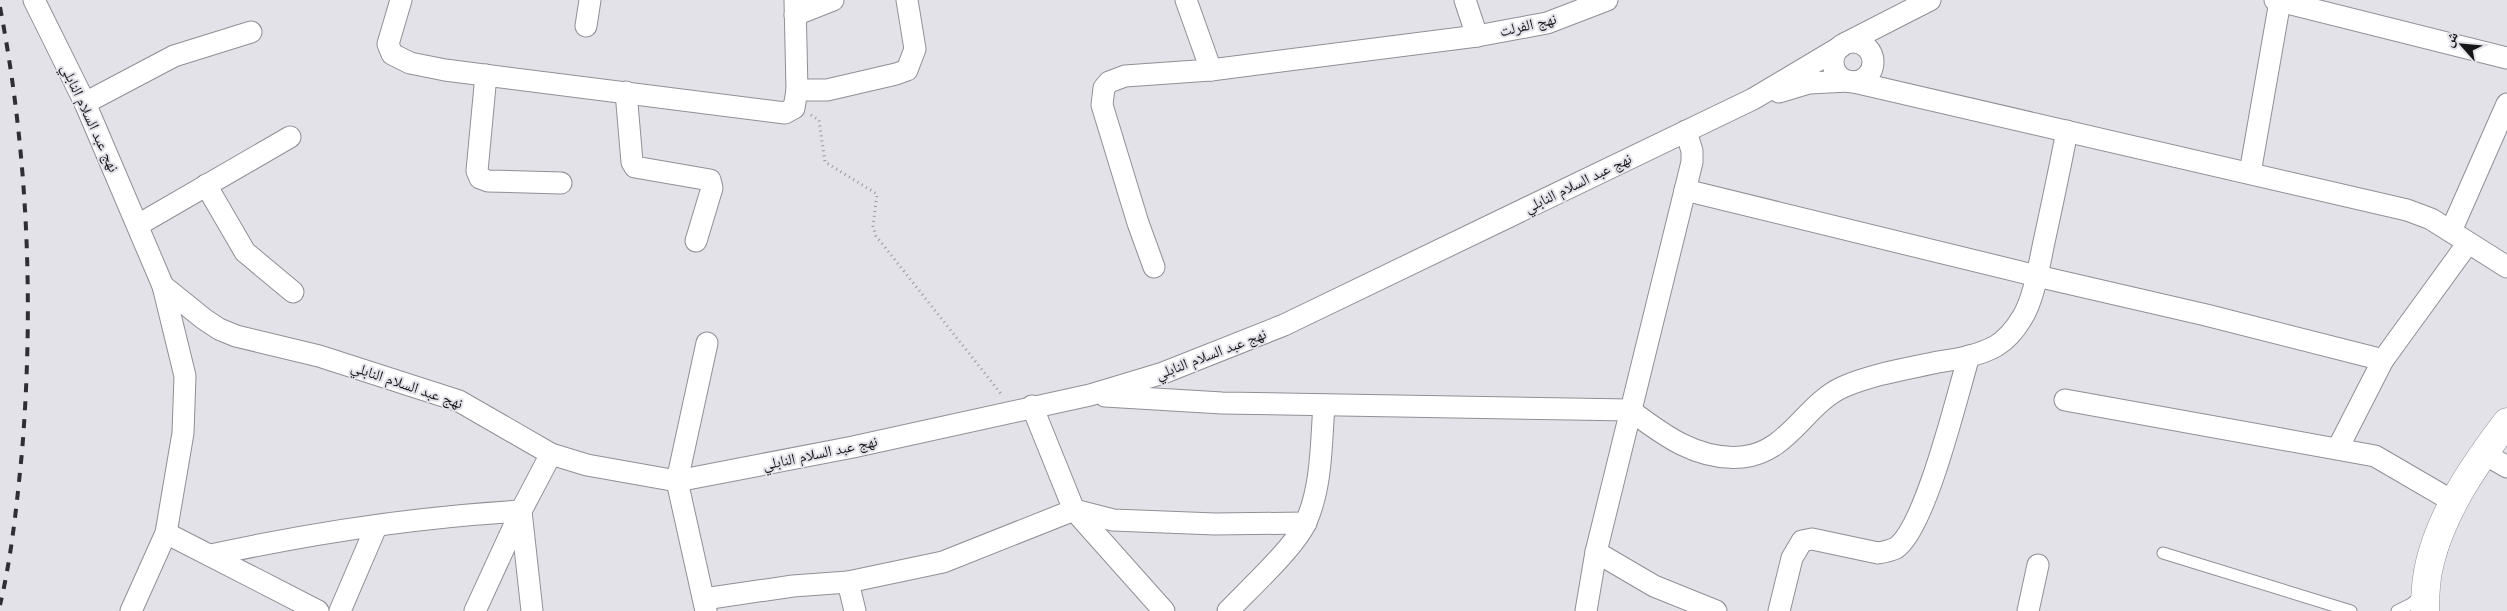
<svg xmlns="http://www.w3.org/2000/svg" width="2507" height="611" font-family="'PT Sans','Noto Naskh Arabic',sans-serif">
	<rect width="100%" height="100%" fill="#e3e2e9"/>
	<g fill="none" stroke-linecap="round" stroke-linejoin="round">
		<defs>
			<g id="lane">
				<path d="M 2163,553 L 2351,611"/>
				<path d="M 2397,611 L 2411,604 L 2423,594"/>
			</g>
			<g id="street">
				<path d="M 34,0 L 85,103 L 163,286 L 204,319 L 219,329 L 236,336 L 319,356 L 459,401 L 551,454 L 587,465 L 677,481 L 853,447 L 1090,395 L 1163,373 L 1284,325 L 1753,99 L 1842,46"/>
				<path d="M 401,0 L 388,44 L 392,54 L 410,63 L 445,70 L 785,113 L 794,108 L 797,90 L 827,90 L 896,74 L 907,70 L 915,49 L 907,0"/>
				<path d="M 795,0 L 797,90"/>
				<path d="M 1186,0 L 1211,70"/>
				<path d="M 1465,0 L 1477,36"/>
				<path d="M 2275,0 L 2507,58"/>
				<path d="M 795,15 L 833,0"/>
				<path d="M 586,26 L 590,0"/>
				<circle cx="1853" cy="62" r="20"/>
				<path d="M 1846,43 L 1930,0"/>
				<path d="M 486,75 L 477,171 L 480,178 L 488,181 L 561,183"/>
				<path d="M 1854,82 L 2407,210 L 2431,219 L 2507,267"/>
				<path d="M 626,92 L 632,162 L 635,167 L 710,180 L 712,188 L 696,241"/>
				<path d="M 1779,92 L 1809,83 L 1849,81"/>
				<path d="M 85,103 L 174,56 L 251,32"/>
				<path d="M 2250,173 L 2280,1"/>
				<path d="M 206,185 L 245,252 L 293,292"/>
				<path d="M 1685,190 L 2037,276 L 2206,315 L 2383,360"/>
				<path d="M 138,225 L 290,137"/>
				<path d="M 2451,231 L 2507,104"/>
				<path d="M 1154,267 L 1138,223 L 1102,105 L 1104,88 L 1109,82 L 1125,76 L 1211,70 L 1477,36 L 1547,23 L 1607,0"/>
				<path d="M 1105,396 L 1222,403 L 1630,410 C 1663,435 1698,461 1742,457 C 1788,453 1805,404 1843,387 C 1873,374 1906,369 1938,362 C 1957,359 1978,356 1996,346 C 2006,340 2016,328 2022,318 C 2034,299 2039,265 2044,242 C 2052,205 2060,168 2067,131"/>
				<path d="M 2065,400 L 2375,456 L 2454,502"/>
				<path d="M 1032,406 L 1074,510 L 1164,611"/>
				<path d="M 2338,448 L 2383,360 L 2468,243"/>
				<path d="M 2483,453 L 2507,467"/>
				<path d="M 166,533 L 318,611"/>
				<path d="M 1596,552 L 1654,586 L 1716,611"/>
				<path d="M 211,555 C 312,533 417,517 521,511 L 532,611"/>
				<path d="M 848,582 L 855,611"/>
				<path d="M 704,599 L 793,586 L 848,582 L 943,562 L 1074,510 L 1113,520 L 1215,524 L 1306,523"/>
				<path d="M 131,611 L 166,533 L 183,433 L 185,376 L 163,286"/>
				<path d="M 340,611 L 376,527"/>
				<path d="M 475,611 L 521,511 L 551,454"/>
				<path d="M 706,611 L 677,481 L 707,343"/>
				<path d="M 1228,611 C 1249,589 1295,547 1306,522 C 1322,486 1321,444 1324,405"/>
				<path d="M 1586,611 L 1596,552 L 1692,162 L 1692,151 L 1686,131"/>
				<path d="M 1779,611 L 1792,558 L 1802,541 L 1812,539 L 1878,553 C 1884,552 1890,551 1896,548 C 1926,527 1957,395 1969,356"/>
				<path d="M 2028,611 L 2038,565"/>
			</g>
			<path id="secondary" d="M 2425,611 C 2425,595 2426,577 2430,562 C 2443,510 2475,464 2507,422"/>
		</defs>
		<use href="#lane" stroke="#908f96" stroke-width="13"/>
		<use href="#street" stroke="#908f96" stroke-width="23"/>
		<use href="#secondary" stroke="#908f96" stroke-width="29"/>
		<path stroke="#98989d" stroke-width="3" stroke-dasharray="1 4" stroke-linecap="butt" d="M 811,115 L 819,120 L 825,162 L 877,194 L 873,226 L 876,236 L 1002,395"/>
		<use href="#lane" stroke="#fff" stroke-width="11"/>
		<use href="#street" stroke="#fff" stroke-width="21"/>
		<use href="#secondary" stroke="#fff" stroke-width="28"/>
		<path stroke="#2f2f33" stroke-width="4" stroke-dasharray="9 9" stroke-linecap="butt" d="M 0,7 C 28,153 34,304 22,452 C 17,502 12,555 0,605"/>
	</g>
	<g text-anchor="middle" stroke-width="4" stroke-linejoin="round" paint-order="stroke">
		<g font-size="15" fill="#161619" stroke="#e3e2e9">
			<text transform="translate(1528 25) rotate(-13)" y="5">نهج الفرلت</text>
			<text transform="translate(90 118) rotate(65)" y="5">نهج عبد السلام النابلي</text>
			<text transform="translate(1578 183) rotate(-26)" y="5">نهج عبد السلام النابلي</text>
			<text transform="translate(1211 354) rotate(-21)" y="5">نهج عبد السلام النابلي</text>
			<text transform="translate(407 385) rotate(19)" y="5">نهج عبد السلام النابلي</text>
			<text transform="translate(820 453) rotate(-12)" y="5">نهج عبد السلام النابلي</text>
		</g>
	</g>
	<g transform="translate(2462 45) rotate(297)" stroke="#e3e2e9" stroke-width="4" paint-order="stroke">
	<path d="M0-4L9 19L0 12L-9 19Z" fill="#161619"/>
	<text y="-8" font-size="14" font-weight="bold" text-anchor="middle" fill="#161619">ش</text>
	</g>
</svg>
